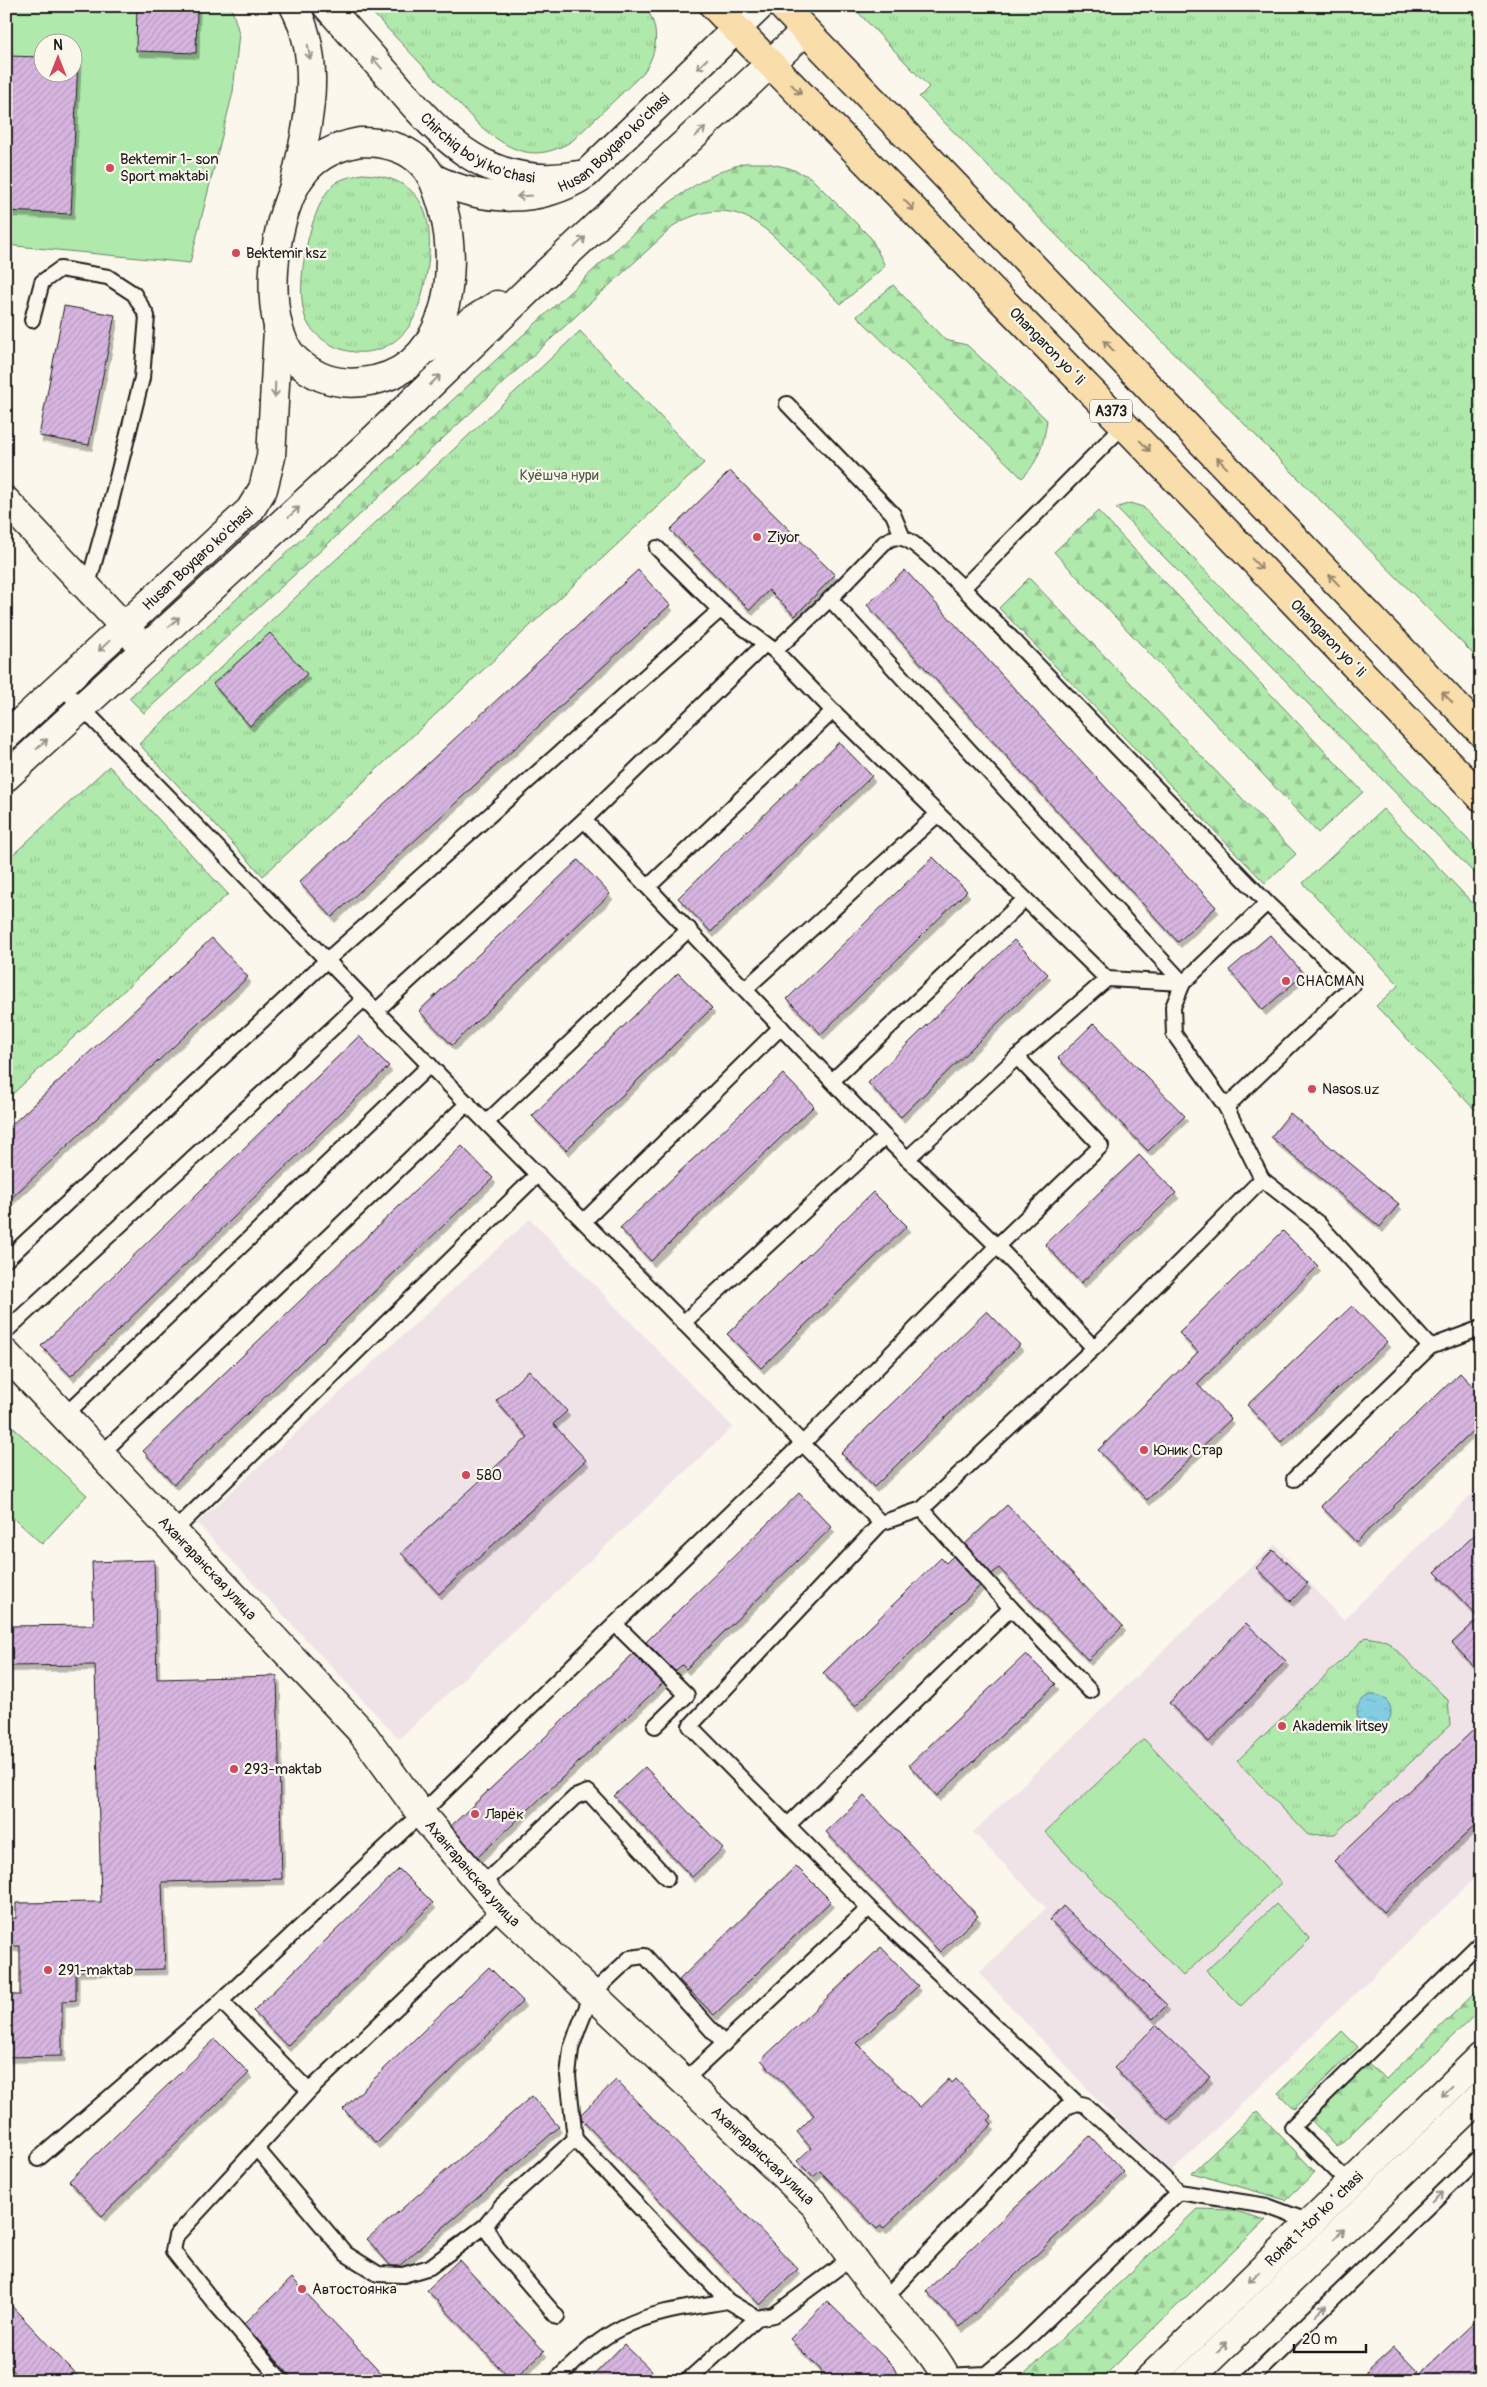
<svg xmlns="http://www.w3.org/2000/svg" width="1487" height="2387" font-family="Pangolin,sans-serif">
	<defs>
		<pattern id="grass-tufts" width="24" height="20" patternUnits="userSpaceOnUse" patternTransform="scale(1.25)"><rect width="24" height="20" fill="#b0e9ac"/><path d="M3 7l-1-3M5 7V3M7 7l1-3M15 17l-1-3M17 17v-4M19 17l1-3" fill="none" stroke="#97c793"/></pattern>
		<pattern id="forest-firs" width="22" height="20" patternUnits="userSpaceOnUse" patternTransform="scale(1.25)"><rect width="22" height="20" fill="#b0e9ac"/><path d="M5 1l3.5 6h-7zM16 11l3.5 6h-7z" fill="#97c793"/></pattern>
		<pattern id="water-ripples" width="26" height="14" patternUnits="userSpaceOnUse" patternTransform="scale(1.25)"><rect width="26" height="14" fill="#83cde3"/><path d="M2 4q2-2 4 0t4 0M15 11q2-2 4 0t4 0" fill="none" stroke="#71afc2"/></pattern>
		<pattern id="building-hatch" width="6" height="6" patternUnits="userSpaceOnUse" patternTransform="scale(1.25)"><rect width="6" height="6" fill="#d7b5e0"/><path d="M-1 1l2-2M0 6l6-6M5 7l2-2" fill="none" stroke="#b89bc0"/></pattern>
		<filter id="shadow"><feDropShadow dx="3" dy="5.5" stdDeviation="0" flood-color="#0004"/></filter>
	</defs>
	<rect width="100%" height="100%" fill="#fbf7ec"/>
	<filter id="ink" filterUnits="userSpaceOnUse"><feTurbulence type="fractalNoise" baseFrequency=".02" numOctaves="2"/><feDisplacementMap in="SourceGraphic" scale="10" xChannelSelector="R" yChannelSelector="G"/><feConvolveMatrix kernelMatrix="1 2 1 2 8 2 1 2 1" color-interpolation-filters="sRGB"/></filter>
	<g filter="url(#ink)">
		<g fill="#f0e3e8">
			<path d="M 530,1219 L 733,1427 L 399,1739 L 197,1523 Z"/>
			<path d="M 1481,1485 L 1481,1872 L 1168,2175 L 979,1973 L 1046,1908 L 973,1832 L 1275,1544 L 1343,1620 Z"/>
		</g>
		<g fill="url(#grass-tufts)" stroke="#668264">
			<path d="M 366,6 L 644,6 C 661,26 658,53 643,73 L 572,141 C 534,164 510,151 479,125 Z"/>
			<path d="M 852,6 L 1481,6 L 1481,662 L 919,97 L 929,87 Z"/>
			<path d="M 362,174 C 425,177 435,217 427,272 C 424,288 419,311 410,325 C 385,362 336,360 310,327 C 290,300 309,210 331,187 C 339,178 351,177 362,174 Z"/>
			<path d="M 580,331 L 704,463 L 263,876 L 139,744 Z"/>
			<path d="M 1130,503 L 1143,507 L 1481,853 L 1481,880 L 1116,508 Z"/>
			<path d="M 109,766 L 228,894 L 6,1100 L 6,861 Z"/>
			<path d="M 1383,809 L 1481,912 L 1481,1105 L 1475,1110 L 1376,1006 L 1399,985 L 1303,883 Z"/>
			<path d="M 1366,1637 L 1387,1641 L 1448,1700 L 1450,1725 L 1335,1834 L 1308,1835 L 1237,1761 Z"/>
			<path d="M 1342,2031 L 1358,2047 L 1294,2109 L 1278,2093 Z"/>
		</g>
		<g fill="url(#forest-firs)" stroke="#668264">
			<path d="M 744,163 L 767,163 L 789,168 L 810,177 L 871,238 L 885,266 L 841,304 C 825,287 808,271 792,254 C 756,217 727,196 676,224 L 144,713 L 129,698 L 650,218 C 680,194 707,174 744,163 Z"/>
			<path d="M 893,285 L 945,340 L 967,345 L 1047,420 C 1044,442 1039,462 1022,478 L 857,316 Z"/>
			<path d="M 1098,511 L 1363,792 L 1318,833 L 1054,552 Z"/>
			<path d="M 1029,578 L 1296,854 L 1265,883 L 999,608 Z"/>
			<path d="M 1481,1987 L 1481,2009 L 1337,2147 L 1311,2120 L 1368,2064 L 1386,2079 Z"/>
			<path d="M 1257,2111 L 1315,2172 L 1286,2200 L 1192,2173 Z"/>
			<path d="M 1197,2209 L 1232,2210 L 1266,2220 L 1099,2381 L 1017,2381 Z"/>
		</g>
		<g fill="#b0e9ac" stroke="#668264" fill-rule="evenodd">
			<path d="M 6,6 L 231,6 L 239,33 L 233,92 L 190,263 L 6,245 ZM 42,42 L 72,42 L 72,72 L 42,72 Z"/>
			<path d="M 6,1421 L 87,1495 L 42,1544 L 6,1511 Z"/>
			<path d="M 1144,1739 L 1281,1883 L 1183,1976 L 1045,1832 Z"/>
			<path d="M 1276,1904 L 1310,1939 L 1241,2006 L 1206,1971 Z"/>
		</g>
		<circle fill="url(#water-ripples)" stroke="#5a8693" cx="1374" cy="1712" r="17"/>
		<g fill="url(#building-hatch)" stroke="#1c1c1c" filter="url(#shadow)">
			<path d="M 137,6 L 197,6 L 196,53 L 136,51 Z"/>
			<path d="M 8,56 L 42,57 L 42,72 L 72,72 L 72,59 L 78,59 L 71,214 L 6,211 Z"/>
			<path d="M 64,306 L 115,315 L 89,445 L 39,436 Z"/>
			<path d="M 730,471 L 835,575 L 795,616 L 769,590 L 750,610 L 670,530 Z"/>
			<path d="M 638,570 L 670,605 L 332,917 L 299,882 Z"/>
			<path d="M 905,570 L 1216,907 L 1178,942 L 867,605 Z"/>
			<path d="M 270,633 L 307,674 L 250,726 L 213,684 Z"/>
			<path d="M 839,742 L 872,776 L 711,932 L 678,898 Z"/>
			<path d="M 933,857 L 967,891 L 821,1034 L 787,999 Z"/>
			<path d="M 578,860 L 610,894 L 452,1045 L 419,1011 Z"/>
			<path d="M 1270,935 L 1304,974 L 1263,1010 L 1229,970 Z"/>
			<path d="M 212,938 L 248,977 L 6,1203 L 6,1130 Z"/>
			<path d="M 1014,940 L 1048,974 L 901,1117 L 868,1083 Z"/>
			<path d="M 678,973 L 712,1008 L 566,1150 L 532,1116 Z"/>
			<path d="M 1094,1023 L 1185,1116 L 1148,1151 L 1058,1058 Z"/>
			<path d="M 359,1036 L 389,1066 L 71,1376 L 41,1346 Z"/>
			<path d="M 783,1074 L 814,1106 L 651,1261 L 620,1228 Z"/>
			<path d="M 1290,1113 L 1399,1204 L 1380,1227 L 1271,1137 Z"/>
			<path d="M 462,1146 L 493,1178 L 174,1484 L 143,1451 Z"/>
			<path d="M 1139,1155 L 1176,1193 L 1081,1283 L 1045,1244 Z"/>
			<path d="M 873,1192 L 907,1226 L 761,1368 L 727,1334 Z"/>
			<path d="M 1283,1231 L 1318,1266 L 1197,1384 L 1231,1419 L 1147,1500 L 1098,1450 L 1198,1352 L 1179,1333 Z"/>
			<path d="M 1352,1306 L 1387,1342 L 1281,1442 L 1247,1405 Z"/>
			<path d="M 987,1311 L 1020,1345 L 874,1487 L 841,1453 Z"/>
			<path d="M 529,1370 L 567,1411 L 553,1424 L 586,1460 L 439,1594 L 401,1553 L 528,1437 L 496,1401 Z"/>
			<path d="M 1460,1373 L 1481,1395 L 1481,1423 L 1356,1542 L 1321,1506 Z"/>
			<path d="M 799,1493 L 832,1527 L 686,1669 L 682,1665 L 675,1671 L 646,1642 Z"/>
			<path d="M 1007,1505 L 1123,1626 L 1088,1660 L 999,1568 L 992,1574 L 965,1544 Z"/>
			<path d="M 1481,1529 L 1481,1674 L 1452,1643 L 1479,1618 L 1435,1572 Z"/>
			<path d="M 1273,1550 L 1308,1583 L 1291,1601 L 1256,1568 Z"/>
			<path d="M 953,1556 L 980,1586 L 855,1706 L 823,1673 L 941,1558 L 946,1563 Z"/>
			<path d="M 154,1560 L 157,1679 L 277,1676 L 282,1879 L 162,1882 L 165,1969 L 76,1971 L 76,2000 L 62,2001 L 62,2056 L 6,2057 L 6,1995 L 20,1995 L 20,1946 L 6,1946 L 6,1919 L 16,1918 L 16,1903 L 101,1902 L 95,1665 L 6,1666 L 6,1626 L 94,1625 L 92,1562 Z"/>
			<path d="M 1246,1623 L 1286,1661 L 1209,1742 L 1169,1703 Z"/>
			<path d="M 633,1654 L 663,1683 L 478,1857 L 451,1826 Z"/>
			<path d="M 1026,1654 L 1056,1684 L 937,1796 L 909,1765 Z"/>
			<path d="M 1481,1723 L 1481,1820 L 1383,1912 L 1334,1861 Z"/>
			<path d="M 645,1767 L 723,1848 L 692,1877 L 614,1796 Z"/>
			<path d="M 864,1796 L 978,1916 L 940,1952 L 826,1832 Z"/>
			<path d="M 796,1866 L 831,1901 L 714,2015 L 679,1980 Z"/>
			<path d="M 399,1869 L 433,1903 L 287,2046 L 253,2011 Z"/>
			<path d="M 1063,1906 L 1167,2005 L 1153,2019 L 1050,1920 Z"/>
			<path d="M 881,1947 L 918,1986 L 857,2043 L 920,2107 L 949,2079 L 952,2083 L 956,2079 L 992,2117 L 988,2120 L 992,2124 L 883,2229 L 881,2226 L 877,2229 L 820,2171 L 813,2177 L 797,2161 L 811,2148 L 797,2132 L 814,2115 L 761,2060 Z"/>
			<path d="M 489,1967 L 523,2001 L 377,2143 L 343,2109 Z"/>
			<path d="M 1156,2025 L 1210,2077 L 1168,2120 L 1114,2068 Z"/>
			<path d="M 215,2039 L 249,2073 L 102,2216 L 69,2181 Z"/>
			<path d="M 616,2080 L 798,2269 L 760,2305 L 582,2120 L 581,2114 Z"/>
			<path d="M 532,2096 L 559,2127 L 399,2266 L 391,2266 L 367,2239 Z"/>
			<path d="M 1090,2136 L 1124,2172 L 960,2327 L 926,2291 Z"/>
			<path d="M 459,2260 L 544,2351 L 512,2381 L 427,2290 Z"/>
			<path d="M 292,2278 L 389,2381 L 295,2381 L 244,2324 Z"/>
			<path d="M 6,2300 L 82,2381 L 23,2381 L 6,2363 Z"/>
			<path d="M 827,2301 L 893,2366 L 900,2381 L 820,2381 L 821,2370 L 790,2339 Z"/>
			<path d="M 1481,2316 L 1481,2365 L 1464,2381 L 1412,2381 Z"/>
			<path d="M 624,2344 L 662,2381 L 588,2381 Z"/>
			<path d="M 1394,2347 L 1418,2372 L 1408,2381 L 1357,2381 Z"/>
		</g>
		<g fill="none" stroke-linecap="round" stroke-linejoin="round">
			<defs>
				<g id="lane">
					<path d="M 32,320 L 42,282 L 60,269 L 108,277 L 134,294 L 147,316 L 142,378 L 110,506 L 87,588"/>
					<path d="M 787,404 L 893,514 L 903,538"/>
					<path d="M 657,548 L 720,610"/>
					<path d="M 963,588 L 1267,903 L 1353,985 L 1226,1107"/>
					<path d="M 830,599 L 1183,983 L 1107,979 L 1017,1057"/>
					<path d="M 775,651 L 833,711 L 1107,979"/>
					<path d="M 61,686 L 376,1011 L 881,1523"/>
					<path d="M 584,820 L 885,1137 L 997,1246 L 1094,1348"/>
					<path d="M 648,887 L 833,711"/>
					<path d="M 745,989 L 938,814"/>
					<path d="M 376,1011 L 584,820 L 764,645"/>
					<path d="M 832,1081 L 1025,899"/>
					<path d="M 487,1122 L 689,929"/>
					<path d="M 1262,1179 L 1318,1223 L 1430,1347"/>
					<path d="M 584,1221 L 781,1027"/>
					<path d="M 6,1260 L 327,960 L 720,610 L 775,651 L 830,599 L 884,543 C 889,539 894,536 902,538 C 915,540 951,577 963,588 L 1124,425"/>
					<path d="M 683,1323 L 885,1137"/>
					<path d="M 6,1331 L 364,999"/>
					<path d="M 64,1416 L 430,1065"/>
					<path d="M 100,1455 L 468,1103"/>
					<path d="M 1294,1479 L 1430,1347 L 1481,1328"/>
					<path d="M 922,1509 L 1011,1608 L 1090,1691"/>
					<path d="M 173,1532 L 538,1174"/>
					<path d="M 615,1624 L 687,1695 L 655,1726"/>
					<path d="M 788,1825 L 1011,1608"/>
					<path d="M 482,1885 L 575,1797 L 588,1792 L 667,1878"/>
					<path d="M 869,1908 L 690,1726 L 881,1523 L 922,1509 L 1094,1348 L 1262,1179 L 1226,1107 L 1174,1034 L 1173,1007 L 1183,983 L 1267,903"/>
					<path d="M 221,2001 L 309,2091"/>
					<path d="M 724,2044 L 645,1956 L 630,1958 L 592,1994 L 578,2029 L 571,2049 L 568,2076 L 575,2139 L 728,2301 L 757,2318 L 774,2315 L 851,2258"/>
					<path d="M 684,2081 L 869,1908 L 1077,2103"/>
					<path d="M 257,2149 L 346,2254 L 378,2274 L 403,2275 L 430,2267 L 485,2226"/>
					<path d="M 38,2159 L 221,2001 L 421,1814 L 615,1624 L 803,1443 L 997,1246 L 1101,1146 L 1017,1057 L 907,1159"/>
					<path d="M 1350,2184 L 1292,2127 L 1481,1942"/>
					<path d="M 884,2299 L 1066,2107 L 1077,2103 L 1085,2105 L 1179,2192 L 1267,2206 L 1310,2222"/>
					<path d="M 557,2317 L 497,2247 L 485,2226 L 501,2206 L 575,2139"/>
					<path d="M 944,2378 L 946,2376 L 986,2374 L 1021,2345 L 1179,2192"/>
					<path d="M 282,2381 L 212,2300 L 173,2251 L 176,2236 L 309,2091 L 501,1908"/>
					<path d="M 555,2381 C 575,2362 596,2340 621,2328 C 653,2311 693,2307 728,2301"/>
					<path d="M 687,2381 L 757,2318"/>
					<path d="M 1248,2381 L 1481,2155"/>
				</g>
				<g id="street">
					<path id="s1" d="M 327,6 C 349,31 371,56 393,81 C 444,141 492,192 579,175"/>
					<path d="M 293,190 C 307,130 325,64 294,6"/>
					<path d="M 6,501 L 145,649"/>
					<path id="s2" d="M 6,1354 L 360,1730 L 421,1814 L 501,1908 L 815,2205 C 837,2238 859,2269 884,2299 C 906,2326 933,2349 948,2381"/>
				</g>
				<g id="secondary">
					<path d="M 360,142 C 379,142 402,146 417,159 C 433,172 437,189 443,208 C 461,275 447,374 362,382 C 336,385 315,378 296,360 C 258,325 273,208 305,171 C 319,154 339,146 360,142 Z"/>
					<path id="s3" d="M 433,178 C 483,202 539,205 586,174 L 760,6"/>
					<path d="M 427,349 L 497,305"/>
					<path id="s4" d="M 6,736 L 250,510 L 263,489 L 271,457 L 278,329"/>
					<path d="M 6,777 L 375,438 L 544,275 L 805,31"/>
					<path d="M 1147,2381 L 1481,2057"/>
					<path d="M 1187,2381 L 1481,2096"/>
				</g>
				<g id="highway">
					<path d="M 714,6 L 1124,425 L 1481,797"/>
					<path d="M 782,6 L 1481,732"/>
				</g>
			</defs>
			<use href="#lane" stroke="#1c1c1c" stroke-width="18"/>
			<use href="#street" stroke="#1c1c1c" stroke-width="31"/>
			<use href="#secondary" stroke="#1c1c1c" stroke-width="31"/>
			<use href="#highway" stroke="#1c1c1c" stroke-width="31"/>
			<use href="#lane" stroke="#fbf7ec" stroke-width="14"/>
			<use href="#street" stroke="#fbf7ec" stroke-width="28"/>
			<use href="#secondary" stroke="#fbf7ec" stroke-width="28"/>
			<use href="#highway" stroke="#f9ddab" stroke-width="28"/>
		</g>
		<defs><path id="oneway-shaft" d="M-6 0H5M1.5-3L5.5 0L1.5 3" fill="none" stroke-width="1.6" stroke-linecap="round" stroke-linejoin="round" transform="scale(1.25)"/></defs>
		<g stroke="#97948e">
			<use href="#oneway-shaft" transform="translate(309 52) rotate(80)"/>
			<use href="#oneway-shaft" transform="translate(377 63) rotate(-131)"/>
			<use href="#oneway-shaft" transform="translate(702 64) rotate(135)"/>
			<use href="#oneway-shaft" transform="translate(700 132) rotate(-43)"/>
			<use href="#oneway-shaft" transform="translate(524 196) rotate(176)"/>
			<use href="#oneway-shaft" transform="translate(580 242) rotate(-43)"/>
			<use href="#oneway-shaft" transform="translate(435 380) rotate(-44)"/>
			<use href="#oneway-shaft" transform="translate(275 390) rotate(92)"/>
			<use href="#oneway-shaft" transform="translate(294 512) rotate(-43)"/>
			<use href="#oneway-shaft" transform="translate(174 622) rotate(-43)"/>
			<use href="#oneway-shaft" transform="translate(104 646) rotate(137)"/>
			<use href="#oneway-shaft" transform="translate(42 744) rotate(-43)"/>
			<use href="#oneway-shaft" transform="translate(1446 2091) rotate(136)"/>
			<use href="#oneway-shaft" transform="translate(1437 2197) rotate(-44)"/>
			<use href="#oneway-shaft" transform="translate(1339 2234) rotate(-44)"/>
			<use href="#oneway-shaft" transform="translate(1254 2277) rotate(136)"/>
			<use href="#oneway-shaft" transform="translate(1321 2310) rotate(-44)"/>
			<use href="#oneway-shaft" transform="translate(1222 2347) rotate(-44)"/>
		</g>
		<g stroke="#96866b">
			<use href="#oneway-shaft" transform="translate(796 89) rotate(46)"/>
			<use href="#oneway-shaft" transform="translate(909 205) rotate(46)"/>
			<use href="#oneway-shaft" transform="translate(1109 346) rotate(-134)"/>
			<use href="#oneway-shaft" transform="translate(1145 446) rotate(46)"/>
			<use href="#oneway-shaft" transform="translate(1222 463) rotate(-134)"/>
			<use href="#oneway-shaft" transform="translate(1257 564) rotate(46)"/>
			<use href="#oneway-shaft" transform="translate(1334 580) rotate(-134)"/>
			<use href="#oneway-shaft" transform="translate(1447 697) rotate(-134)"/>
		</g>
	</g>
	<g fill="#d1495b" stroke="#fbf7ec" stroke-width="2">
		<circle cx="110" cy="168" r="5"/>
		<circle cx="236" cy="253" r="5"/>
		<circle cx="757" cy="537" r="5"/>
		<circle cx="1286" cy="981" r="5"/>
		<circle cx="1312" cy="1089" r="5"/>
		<circle cx="1144" cy="1450" r="5"/>
		<circle cx="466" cy="1475" r="5"/>
		<circle cx="1282" cy="1726" r="5"/>
		<circle cx="234" cy="1769" r="5"/>
		<circle cx="475" cy="1814" r="5"/>
		<circle cx="48" cy="1970" r="5"/>
		<circle cx="302" cy="2289" r="5"/>
	</g>
	<g text-anchor="middle" stroke-width="4.5" stroke-linejoin="round" paint-order="stroke">
		<rect fill="#fbf7ec" stroke="#5f5e5a" stroke-width="1" x="1090" y="399.5" width="42" height="23" rx="4"/>
		<g font-size="14" font-weight="bold" fill="#1c1c1c">
			<text x="1111" y="416">A373</text>
		</g>
		<g font-size="15" fill="#1c1c1c" stroke="#fbf7ec">
			<text dy="5" stroke="none"><textPath href="#s3" startOffset="201">Husan Boyqaro ko'chasi</textPath></text>
			<text dy="5" stroke="none"><textPath href="#s1" startOffset="211">Chirchiq bo'yi ko'chasi</textPath></text>
			<text transform="translate(1047 346) rotate(46)" y="5">Ohangaron yoʻli</text>
			<text dy="5" stroke="none"><textPath href="#s4" startOffset="261">Husan Boyqaro ko'chasi</textPath></text>
			<text transform="translate(1328 638) rotate(46)" y="5">Ohangaron yoʻli</text>
			<text dy="5" stroke="none"><textPath href="#s2" startOffset="294">Ахангаранская улица</textPath></text>
			<text dy="5" stroke="none"><textPath href="#s2" startOffset="699">Ахангаранская улица</textPath></text>
			<text dy="5" stroke="none"><textPath href="#s2" startOffset="1104">Ахангаранская улица</textPath></text>
			<text transform="translate(1314 2219) rotate(-44)" y="5">Rohat 1-tor koʻchasi</text>
		</g>
		<g font-size="15" fill="#1c1c1c" stroke="#fbf7ec" text-anchor="start">
			<text x="120" y="164">Bektemir 1- son<tspan x="120" dy="17">Sport maktabi</tspan></text>
			<text x="246" y="258">Bektemir ksz</text>
			<text x="767" y="542">Ziyor</text>
			<text x="1296" y="986">CHACMAN</text>
			<text x="1322" y="1094">Nasos.uz</text>
			<text x="1154" y="1455">Юник Стар</text>
			<text x="476" y="1480">580</text>
			<text x="1292" y="1731">Akademik litsey</text>
			<text x="244" y="1774">293-maktab</text>
			<text x="485" y="1819">Ларёк</text>
			<text x="58" y="1975">291-maktab</text>
			<text x="312" y="2294">Автостоянка</text>
		</g>
		<g font-size="15" fill="#485a47" stroke="#fbf7ec">
			<text x="559" y="480">Куёшча нури</text>
		</g>
	</g>
	<rect width="1487" height="2387" fill="none" stroke="#fbf7ec" stroke-width="25"/>
	<rect x="12" y="12" width="1462" height="2362" fill="none" stroke="#1c1c1c" stroke-width="2" filter="url(#ink)"/>
	<g transform="translate(58 58)"><circle r="24" fill="#fbf7ec" stroke="#a29f99"/>
	<path d="M0-4L9 19L0 12L-9 19Z" fill="#d1495b"/>
	<text y="-8" font-size="14" font-weight="bold" text-anchor="middle" fill="#1c1c1c">N</text>
	</g>
	<path d="M1294 2344v8h72v-8" fill="none" stroke="#1c1c1c" stroke-width="2.5"/>
	<text x="1302" y="2344" font-size="15" fill="#1c1c1c" stroke="#fbf7ec" stroke-width="4" paint-order="stroke">20 m</text>
</svg>
